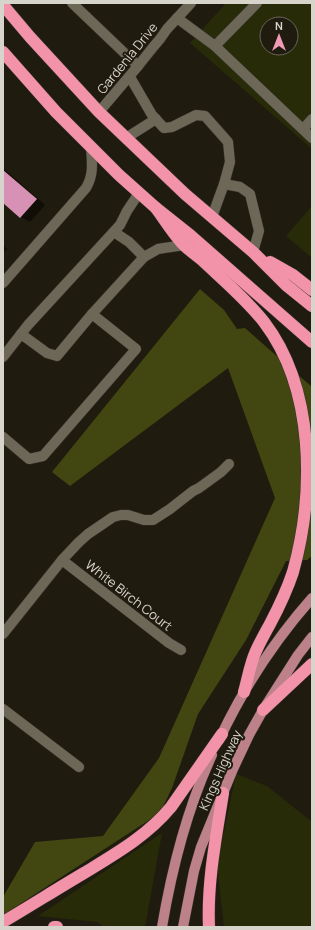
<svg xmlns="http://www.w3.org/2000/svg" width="315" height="930" font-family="Manrope,sans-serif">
	<rect width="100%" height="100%" fill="#201b0f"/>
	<g fill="#272b07" fill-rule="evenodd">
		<path d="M 226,3 L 312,3 L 312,149 L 190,43 ZM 267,24 L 291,24 L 291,48 L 267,48 Z"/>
		<path d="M 312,206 L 312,258 L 286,236 Z"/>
		<path d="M 236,774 L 267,786 L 312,822 L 312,927 L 224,927 L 217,865 Z"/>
		<path d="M 162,833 L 145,927 L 104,927 L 98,922 L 38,916 Z"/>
	</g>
	<path fill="#424711" d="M 200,289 L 224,310 L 237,329 L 245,328 L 312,387 L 312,556 L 307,560 L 286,561 L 246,640 L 198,714 L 172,788 L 160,813 L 3,915 L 3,897 L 35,842 L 103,836 L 159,758 L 275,498 L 228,368 L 70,486 L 52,472 Z"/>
	<g fill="#0007">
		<path d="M 3,168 L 45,205 L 30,222 L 21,217 L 3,202 Z"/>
		<path d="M 3,245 L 7,249 L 3,253 Z"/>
	</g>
	<path fill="#d691b4" d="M 3,170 L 37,199 L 20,218 L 3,203 Z"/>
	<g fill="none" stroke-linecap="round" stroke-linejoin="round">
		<defs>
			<g id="minor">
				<path d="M 72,3 L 138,66"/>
				<path d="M 177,18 L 215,46 L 312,138"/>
				<path d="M 215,46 L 257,3"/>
				<path d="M 130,77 L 152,115 L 164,128 L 172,127 L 196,115 L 205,116 L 228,142 L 230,162 L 224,184 L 212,217"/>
				<path d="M 99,112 L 138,66 L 154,46 L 160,39 L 167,29 L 191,3"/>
				<path d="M 303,129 L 312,119"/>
				<path d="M 126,138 L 156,119"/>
				<path d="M 224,184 L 240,187 L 250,194 L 259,231 L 253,252"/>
				<path d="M 114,232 L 129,242 L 144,257"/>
				<path d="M 3,283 L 86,188 C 94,175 92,162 91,147"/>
				<path d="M 21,334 L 47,353 L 57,356 L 92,314"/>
				<path d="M 3,357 L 28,325 L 120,225 L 127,211 L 139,193"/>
				<path d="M 3,437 L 29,459 L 43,456 L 136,349 L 92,314 L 144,257 L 158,249 L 164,248 L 185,245"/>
				<path d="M 62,560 L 169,643 L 181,650"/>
				<path d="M 3,634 L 62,560 L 79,542 L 88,534 L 113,517 L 121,515 L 128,515 L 144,520 L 153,520 L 170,509 L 193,491 L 199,488 L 221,472 L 229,464"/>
				<path d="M 3,709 L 79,767"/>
			</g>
			<g id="major">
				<path d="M 219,740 C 243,689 274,641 312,598"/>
				<path d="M 162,927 C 172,868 187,809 212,755"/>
				<path d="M 183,927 L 194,871 L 201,847 L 233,769 L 249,735 L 263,710 L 298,655 L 312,637"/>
			</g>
			<g id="highway">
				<path d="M 3,5 L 30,37 L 99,112 L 185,194 L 253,252 L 286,285 L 312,306"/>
				<path d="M 3,52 L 56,112 L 119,175 L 156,208 L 190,235 L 312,342"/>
				<path d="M 156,208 C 164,219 172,232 181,242 C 187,249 195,254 202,260 C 223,280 246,299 264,322 C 315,389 315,493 293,572 C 287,590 279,607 270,624 C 265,633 260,642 256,651 C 250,664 248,678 244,692"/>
				<path d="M 270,262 L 293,275 L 312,290"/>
				<path d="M 263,710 L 312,664"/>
				<path d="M 3,922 C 30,906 57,889 84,873 C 115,854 147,836 171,807 L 222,734"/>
				<path d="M 54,927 L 57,927"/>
				<path d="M 209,927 C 207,882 216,838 223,793"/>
			</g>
		</defs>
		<use href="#minor" stroke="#37332d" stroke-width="11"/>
		<use href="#major" stroke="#37332d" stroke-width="11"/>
		<use href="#highway" stroke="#37332d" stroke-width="13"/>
		<use href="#minor" stroke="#6d6758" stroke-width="10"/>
		<use href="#major" stroke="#bd8189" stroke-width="10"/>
		<use href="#highway" stroke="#f293a9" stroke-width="12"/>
	</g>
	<g text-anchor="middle" stroke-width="4" stroke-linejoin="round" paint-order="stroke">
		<g font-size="13" fill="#d7d4cc" stroke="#201b0f">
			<text transform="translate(127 58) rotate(-51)" y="5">Gardenia Drive</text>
			<text transform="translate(129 595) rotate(38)" y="5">White Birch Court</text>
			<text transform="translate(220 770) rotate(-66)" y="5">Kings Highway</text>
		</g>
	</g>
	<rect width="315" height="930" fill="none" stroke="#d7d4cc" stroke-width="8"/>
	<g transform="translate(279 36)"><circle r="19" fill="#201b0f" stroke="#69655b"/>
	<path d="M0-3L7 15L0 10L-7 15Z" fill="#f09ab5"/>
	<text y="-6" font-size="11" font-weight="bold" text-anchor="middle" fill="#d7d4cc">N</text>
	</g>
</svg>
